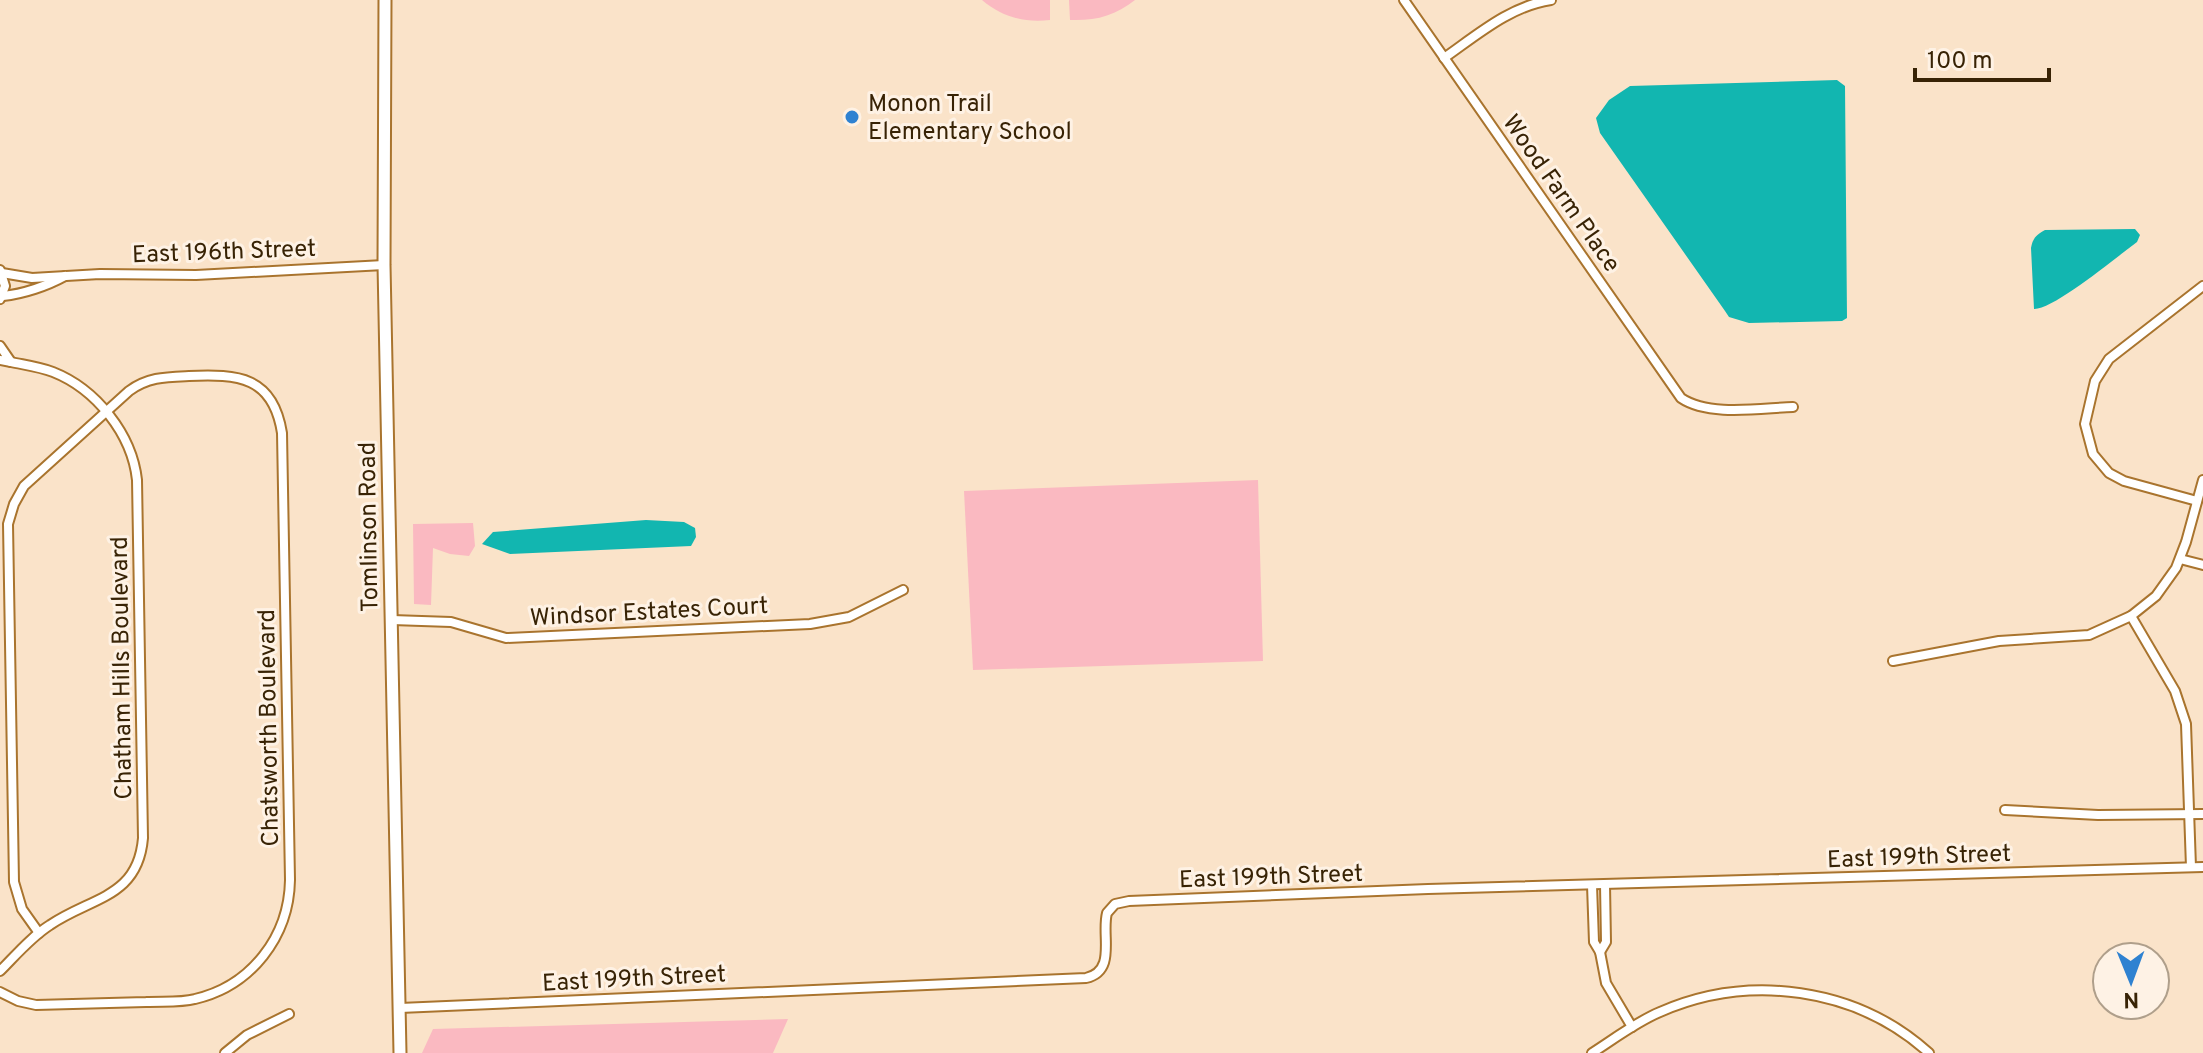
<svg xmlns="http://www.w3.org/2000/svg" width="2203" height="1053" font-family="Overpass,sans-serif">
	<rect width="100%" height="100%" fill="#fae3c9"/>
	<g fill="#fab9c1">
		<path d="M 982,0 L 1050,0 L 1050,20 C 1024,23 1002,17 982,0 Z"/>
		<path d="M 1069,0 L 1135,0 C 1115,16 1095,21 1070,20 Z"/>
		<path d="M 1258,480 L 1263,661 L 973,670 L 964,491 Z"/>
		<path d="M 473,523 L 475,546 L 469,556 L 450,554 L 433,548 L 431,605 L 414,604 L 413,524 Z"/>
		<path d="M 788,1019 L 773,1053 L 422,1053 L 433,1029 Z"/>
	</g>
	<g fill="#12b6b0">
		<path d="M 1837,80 L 1845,86 L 1847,318 L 1842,321 L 1749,323 L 1729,317 L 1725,311 L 1600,133 L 1596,118 L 1609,100 L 1630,86 Z"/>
		<path d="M 2135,229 L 2140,235 L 2137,242 C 2118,256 2053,310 2034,309 L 2031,248 C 2033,238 2036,235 2045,230 Z"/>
		<path d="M 646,520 L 684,522 L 695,528 L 696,537 L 691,546 L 510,554 L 482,544 L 493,532 Z"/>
	</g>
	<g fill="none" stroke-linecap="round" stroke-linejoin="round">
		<defs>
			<g id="street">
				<path d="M 1404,0 L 1681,398 C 1709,417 1761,408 1793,407"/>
				<path d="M 1444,58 C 1477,35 1510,6 1551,0"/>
				<path d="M 0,270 L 5,286 L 0,299"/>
				<path d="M 2,273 L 32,278 L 100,274 L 196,275 L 384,265"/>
				<path d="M 3,296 C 23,294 47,286 65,276"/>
				<path d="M 0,346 L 11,362 L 0,360"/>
				<path d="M 2197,501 L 2124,481 L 2109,473 L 2093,454 L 2085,424 L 2095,381 L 2109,359 L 2203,286"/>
				<path d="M 2180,559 L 2203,565"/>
				<path d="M 2131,616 L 2175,691 L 2186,724 L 2191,867"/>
				<path d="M 392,620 L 451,622 L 506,638 L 810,624 L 849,617 L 903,590"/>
				<path d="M 1893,661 L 1999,641 L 2089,635 L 2131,616 L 2156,596 L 2176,568 L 2186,542 L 2203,480"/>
				<path d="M 2005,810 L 2098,815 L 2203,814"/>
				<path d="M 1592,885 L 1594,942 L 1600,952 L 1606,983 L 1632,1027"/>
				<path d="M 1600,952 L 1606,942 L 1605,885"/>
				<path d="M 0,971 C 16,955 31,937 50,925 C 91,897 138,898 143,838 L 137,480 C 132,434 96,389 53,372 C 40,367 25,365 11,362"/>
				<path d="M 0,992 L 18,1001 L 36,1005 C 73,1004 109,1003 146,1002 C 162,1001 180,1003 195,999 C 251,986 289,937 290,880 L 282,433 C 273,376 238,374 189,376 C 166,377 148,377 129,391 L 24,486 L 14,504 L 8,524 L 14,882 L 22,909 L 39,933"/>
				<path d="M 400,1008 L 1086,978 C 1117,971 1101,935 1107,913 L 1115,904 L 1129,901 L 1428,889 L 2203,867"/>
				<path d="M 225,1053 L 247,1035 L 289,1014"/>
				<path d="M 1592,1053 C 1614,1039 1636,1022 1660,1012 C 1749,973 1856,987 1929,1053"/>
			</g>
			<path id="secondary" d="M 385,0 L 384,265 L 400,1053"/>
		</defs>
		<use href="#street" stroke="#a9742e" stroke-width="12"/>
		<use href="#secondary" stroke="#a9742e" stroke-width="15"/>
		<use href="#street" stroke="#fff" stroke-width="8"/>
		<use href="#secondary" stroke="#fff" stroke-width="11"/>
	</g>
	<circle fill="#2f82d1" stroke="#fef2e5" stroke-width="3" cx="852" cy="117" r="8"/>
	<g text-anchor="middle" stroke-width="6" stroke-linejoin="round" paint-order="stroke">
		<g font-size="24" fill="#382305" stroke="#fef2e5" text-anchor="start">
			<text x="868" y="111">Monon Trail<tspan x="868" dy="28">Elementary School</tspan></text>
		</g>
		<g font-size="24" fill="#382305" stroke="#fef2e5">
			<text transform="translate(1562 193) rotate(55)" y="8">Wood Farm Place</text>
			<text transform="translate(224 251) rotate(-2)" y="8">East 196th Street</text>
			<text transform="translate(368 527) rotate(-91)" y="8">Tomlinson Road</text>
			<text transform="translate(649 611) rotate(-3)" y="8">Windsor Estates Court</text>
			<text transform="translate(121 668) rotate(-91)" y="8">Chatham Hills Boulevard</text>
			<text transform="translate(268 728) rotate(-91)" y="8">Chatsworth Boulevard</text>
			<text transform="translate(1919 856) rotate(-2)" y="8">East 199th Street</text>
			<text transform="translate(1271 876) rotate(-2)" y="8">East 199th Street</text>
			<text transform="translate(634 978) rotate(-3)" y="8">East 199th Street</text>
		</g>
	</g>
	<g transform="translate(2131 981) rotate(179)"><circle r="38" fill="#fef2e5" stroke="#af9f8b" stroke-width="2"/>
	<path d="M0-6L14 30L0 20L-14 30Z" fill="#2f82d1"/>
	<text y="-12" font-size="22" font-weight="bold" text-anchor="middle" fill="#382305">N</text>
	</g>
	<path d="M1915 68v12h134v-12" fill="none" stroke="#382305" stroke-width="4"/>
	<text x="1927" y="68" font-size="24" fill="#382305" stroke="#fef2e5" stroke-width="6" paint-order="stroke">100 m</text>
</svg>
